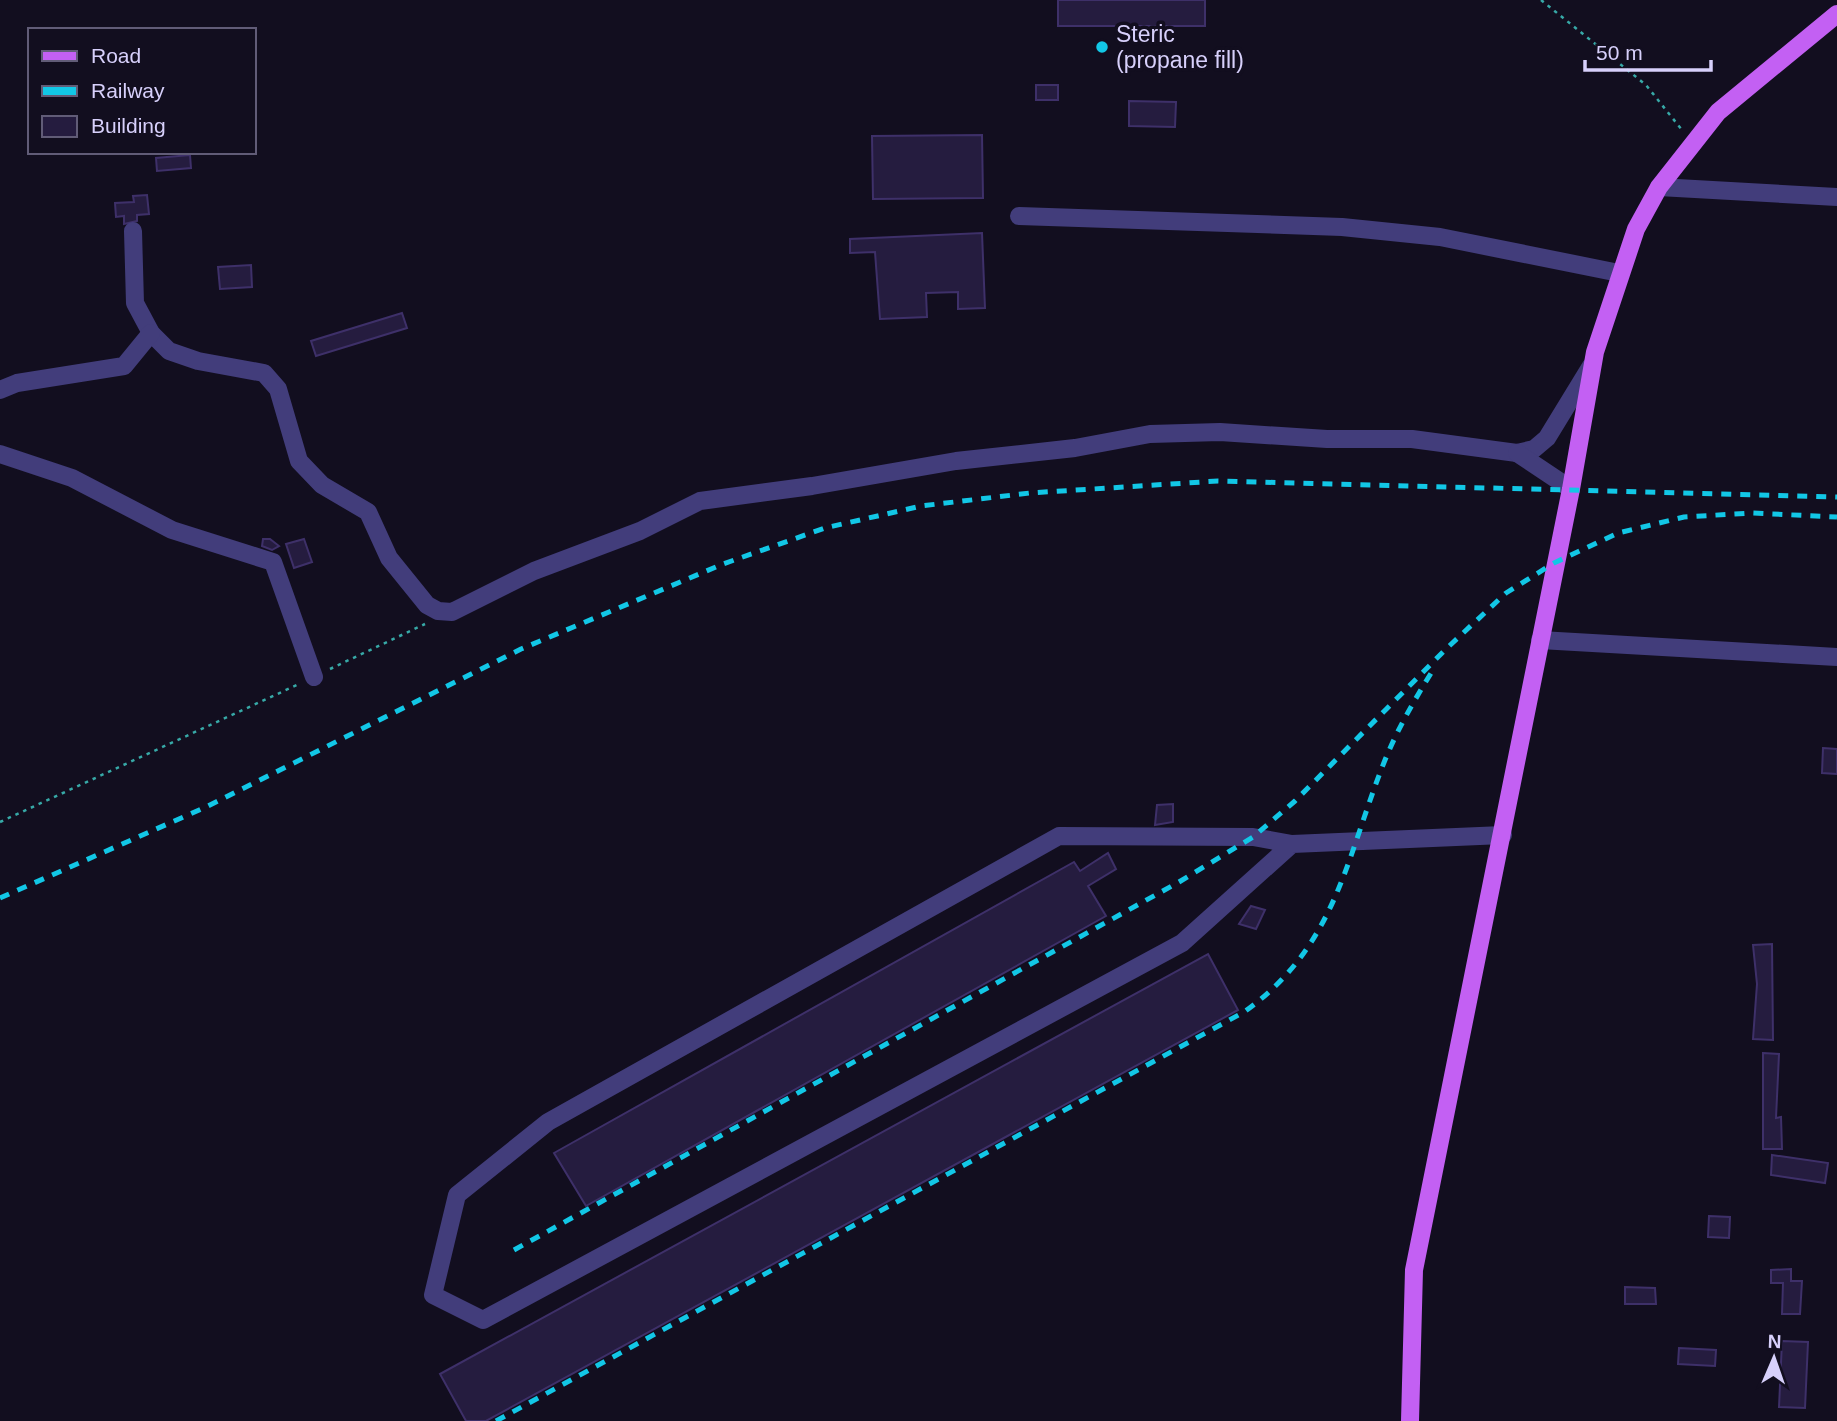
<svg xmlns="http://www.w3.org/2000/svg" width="1837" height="1421" font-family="Helvetica,sans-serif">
	<rect width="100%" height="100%" fill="#120e1f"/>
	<g fill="#251c3f" stroke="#3e3069" stroke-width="2">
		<rect x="1058" y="0" width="147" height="26"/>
		<rect x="1036" y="85" width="22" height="15"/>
		<path d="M 1129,101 L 1176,102 L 1175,127 L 1129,126 Z"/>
		<path d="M 982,135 L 983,198 L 873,199 L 872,136 Z"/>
		<path d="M 190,155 L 191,168 L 157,171 L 156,158 Z"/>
		<path d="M 147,195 L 149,214 L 137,215 L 137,221 L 124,224 L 124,216 L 116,217 L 115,203 L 134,202 L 133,196 Z"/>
		<path d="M 982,233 L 985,308 L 958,309 L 958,292 L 926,293 L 927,317 L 880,319 L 875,252 L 850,253 L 850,239 Z"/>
		<path d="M 251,265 L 252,287 L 220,289 L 218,267 Z"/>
		<path d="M 402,313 L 407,328 L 316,356 L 311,341 Z"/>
		<path d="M 263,539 L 270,539 L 279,546 L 272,550 L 262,546 Z"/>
		<path d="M 304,539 L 312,562 L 294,568 L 286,544 Z"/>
		<path d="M 1823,748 L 1837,749 L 1837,774 L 1822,773 Z"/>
		<path d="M 1173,804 L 1173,822 L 1155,825 L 1157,805 Z"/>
		<path d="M 1108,853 L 1116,869 L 1088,886 L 1106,916 L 586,1206 L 554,1153 L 1074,862 L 1080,871 Z"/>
		<path d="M 1251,906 L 1265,910 L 1256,929 L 1239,924 Z"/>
		<path d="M 1772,944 L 1773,1040 L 1753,1039 L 1757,984 L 1753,945 Z"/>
		<path d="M 1208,954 L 1238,1010 L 486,1421 L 466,1421 L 440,1374 Z"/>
		<path d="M 1763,1053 L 1779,1054 L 1776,1118 L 1781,1117 L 1782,1149 L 1763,1149 Z"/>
		<path d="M 1772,1155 L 1828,1163 L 1825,1183 L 1771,1175 Z"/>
		<path d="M 1709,1216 L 1730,1217 L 1729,1238 L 1708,1237 Z"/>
		<path d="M 1791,1269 L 1791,1281 L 1802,1281 L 1800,1314 L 1782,1314 L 1783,1283 L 1771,1283 L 1771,1270 Z"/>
		<path d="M 1625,1287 L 1655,1288 L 1656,1304 L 1625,1304 Z"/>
		<path d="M 1782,1341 L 1808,1342 L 1805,1408 L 1779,1407 Z"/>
		<path d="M 1679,1348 L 1716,1350 L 1715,1366 L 1678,1364 Z"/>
	</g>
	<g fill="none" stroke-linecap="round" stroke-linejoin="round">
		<g stroke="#37a9a7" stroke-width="2.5" stroke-dasharray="3.5 5" stroke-linecap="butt">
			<path d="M 1541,0 L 1646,85 L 1682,130"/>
			<path d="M 330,669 L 425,624"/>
			<path d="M 0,822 L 299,684"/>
		</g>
		<g stroke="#423d7b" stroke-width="18">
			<path d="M 1659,187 L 1837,197"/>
			<path d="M 1019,216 L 1342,227 L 1440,237 L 1619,273"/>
			<path d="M 133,231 L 135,303 L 151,333 L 169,351 L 198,361 L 264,373 L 278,389 L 299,461 L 322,485 L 368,512 L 389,558 L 427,605 L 438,611 L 452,612 L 534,571 L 640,531 L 700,501 L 812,486 L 956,461 L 1075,448 L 1150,434 L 1220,432 L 1327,439 L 1412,439 L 1517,453 L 1534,449 L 1547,438 L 1591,366"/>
			<path d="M 0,390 L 17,383 L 124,366 L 151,333"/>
			<path d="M 1517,453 L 1571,489"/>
			<path d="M 0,454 L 72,478 L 172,530 L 273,562 L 314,677"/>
			<path d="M 1540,640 L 1837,657"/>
			<path d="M 1292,844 L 1182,943 L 483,1320 L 433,1295 L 457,1195 L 548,1122 L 1059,836 L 1253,837 L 1292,844 L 1503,835"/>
		</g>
		<path stroke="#c360f3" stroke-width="18" d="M 1410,1421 L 1414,1270 L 1571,489 L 1595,352 L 1636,229 L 1659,187 L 1718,112 L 1837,14"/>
		<g stroke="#12c7e6" stroke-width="5" stroke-dasharray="10 9" stroke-linecap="butt">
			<path d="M 0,898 L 206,807 L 521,649 L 723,564 L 825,528 L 921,506 L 1030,493 L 1218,481 L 1837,497"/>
			<path d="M 514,1250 L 1179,882 L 1253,837 L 1295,801 L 1446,649 L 1506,593 L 1554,563 L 1618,533 L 1684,517 L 1751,513 L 1837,517"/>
			<path d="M 496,1421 L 1244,1012 C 1337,946 1346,857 1385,760 C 1398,728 1415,699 1433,670"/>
		</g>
	</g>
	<circle fill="#12c7e6" stroke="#120e1f" stroke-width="2.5" cx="1102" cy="47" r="7"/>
	<g text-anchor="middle" stroke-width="7" stroke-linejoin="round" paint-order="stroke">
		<g font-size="23" fill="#d7d0fb" stroke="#120e1f" text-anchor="start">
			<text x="1116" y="42">Steric<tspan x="1116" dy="26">(propane fill)</tspan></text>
		</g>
	</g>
	<rect x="28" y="28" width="228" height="126" fill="#120e1f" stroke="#615c77" stroke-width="2"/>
	<rect x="42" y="51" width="35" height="10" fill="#c360f3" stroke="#615c77" stroke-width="2"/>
	<text x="91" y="63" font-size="21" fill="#d7d0fb">Road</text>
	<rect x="42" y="86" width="35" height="10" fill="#12c7e6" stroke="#615c77" stroke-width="2"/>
	<text x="91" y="98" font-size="21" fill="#d7d0fb">Railway</text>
	<rect x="42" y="116" width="35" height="21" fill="#251c3f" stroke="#615c77" stroke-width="2"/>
	<text x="91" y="133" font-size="21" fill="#d7d0fb">Building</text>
	<g transform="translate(1774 1358) rotate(2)" stroke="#120e1f" stroke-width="5" paint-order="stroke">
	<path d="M0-5L12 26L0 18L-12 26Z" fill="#d7d0fb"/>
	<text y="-10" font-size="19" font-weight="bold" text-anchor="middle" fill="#d7d0fb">N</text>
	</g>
	<path d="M1585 60v10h126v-10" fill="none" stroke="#d7d0fb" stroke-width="3.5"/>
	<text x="1596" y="60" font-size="21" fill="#d7d0fb" stroke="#120e1f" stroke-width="5" paint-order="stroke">50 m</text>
</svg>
